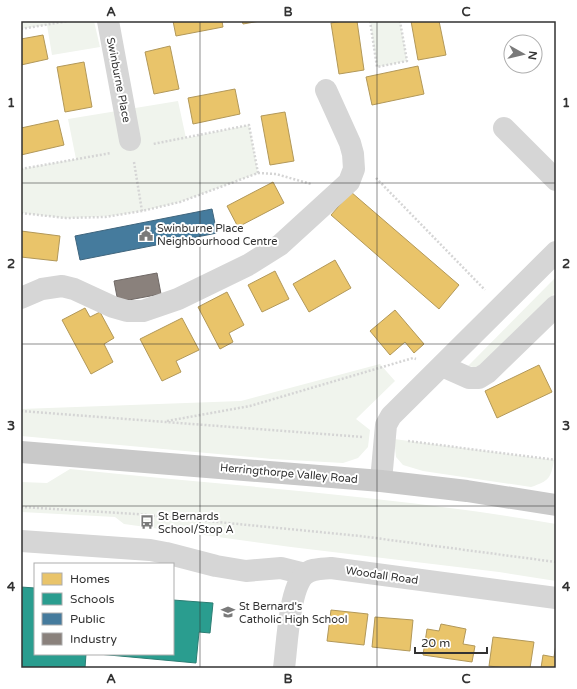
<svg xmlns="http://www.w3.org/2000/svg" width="577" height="689" font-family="'Varela Round',sans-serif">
	<rect width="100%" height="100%" fill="#fff"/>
	<g fill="#f0f4ed">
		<path d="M 21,21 L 94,21 L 100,47 L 52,55 L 47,25 L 21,29 Z"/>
		<path d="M 370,21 L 400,21 L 407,61 L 377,67 Z"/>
		<path d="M 178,101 L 186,138 L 249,125 L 258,173 L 180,202 L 142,211 L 110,216 L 66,218 L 21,213 L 21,169 L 76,159 L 68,119 Z"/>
		<path d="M 556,277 L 556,292 L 479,368 L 468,366 Z"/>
		<path d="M 380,364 L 395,381 L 356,419 L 370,430 L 368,447 L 358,458 L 343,463 L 272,459 L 21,436 L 21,409 L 241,401 Z"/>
		<path d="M 394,439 L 554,460 C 551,478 549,481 531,487 L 423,471 L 403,465 L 396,457 Z"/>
		<path d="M 70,469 C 232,486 395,496 556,524 L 556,581 L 499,572 L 291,547 L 124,524 L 115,517 L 21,512 L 21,482 L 47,483 Z"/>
	</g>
	<g fill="#e9c46a" stroke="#b29859">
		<path d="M 173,21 L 222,21 L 223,27 L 176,36 Z"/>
		<path d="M 242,21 L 260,21 L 243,24 Z"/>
		<path d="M 343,21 L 357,21 L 364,70 L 339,74 L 331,23 Z"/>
		<path d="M 411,21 L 439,21 L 446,55 L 418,60 Z"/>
		<path d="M 43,35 L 48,59 L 21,65 L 21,39 Z"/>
		<path d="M 170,46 L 179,89 L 154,94 L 145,52 Z"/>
		<path d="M 84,62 L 92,107 L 65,112 L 57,67 Z"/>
		<path d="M 418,66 L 424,94 L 372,105 L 366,77 Z"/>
		<path d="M 235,89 L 240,114 L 193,124 L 188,98 Z"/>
		<path d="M 285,112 L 294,161 L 270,165 L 261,116 Z"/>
		<path d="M 58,120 L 64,145 L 21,155 L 21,128 Z"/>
		<path d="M 273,182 L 284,203 L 238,227 L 227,206 Z"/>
		<path d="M 351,192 L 459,285 L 439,309 L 331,215 Z"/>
		<path d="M 21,231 L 60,236 L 57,261 L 21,257 Z"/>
		<path d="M 335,260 L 351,288 L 309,312 L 293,284 Z"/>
		<path d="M 275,271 L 289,299 L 262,312 L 248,285 Z"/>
		<path d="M 227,292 L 244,325 L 229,333 L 233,342 L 220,349 L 198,307 Z"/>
		<path d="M 85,308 L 90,317 L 100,312 L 114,338 L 104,344 L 113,362 L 91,374 L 62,320 Z"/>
		<path d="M 395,310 L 424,344 L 414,353 L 405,342 L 390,355 L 370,331 Z"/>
		<path d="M 182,318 L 199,350 L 176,361 L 181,372 L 162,381 L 140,339 Z"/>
		<path d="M 539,365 L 552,392 L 497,418 L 485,391 Z"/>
		<path d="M 331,610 L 368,614 L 364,645 L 327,641 Z"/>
		<path d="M 375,617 L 413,620 L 410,651 L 372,647 Z"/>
		<path d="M 441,624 L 466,629 L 463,644 L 475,646 L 472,662 L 423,655 L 427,629 L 439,631 Z"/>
		<path d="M 493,637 L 534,642 L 530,668 L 506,668 L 489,666 Z"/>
		<path d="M 556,644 L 556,668 L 541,668 L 543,655 L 554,657 Z"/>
	</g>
	<g fill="#2a9d8f" stroke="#2c7d73">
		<path d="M 21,587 L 35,588 L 35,654 L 86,654 L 85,668 L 21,668 Z"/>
		<path d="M 173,600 L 213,603 L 210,633 L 199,632 L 196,663 L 98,654 L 173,654 Z"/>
	</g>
	<path fill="#457b9d" stroke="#3f657d" d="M 212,209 L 217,233 L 80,260 L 75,236 Z"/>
	<path fill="#8a817c" stroke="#706966" d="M 157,273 L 161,294 L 118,302 L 114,281 Z"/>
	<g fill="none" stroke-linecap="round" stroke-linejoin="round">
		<g stroke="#d5d5d5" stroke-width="2.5" stroke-dasharray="2 2" stroke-linecap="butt">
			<path d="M 370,21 L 377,67 L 407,61 L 400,21"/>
			<path d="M 21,29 L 68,21"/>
			<path d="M 134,162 L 142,211"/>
			<path d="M 21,169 L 111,153"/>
			<path d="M 258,173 L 276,174 L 311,184"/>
			<path d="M 376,178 L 485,290"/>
			<path d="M 21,213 L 66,218 L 105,217 L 142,211 L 180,202 L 258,173 L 249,125 L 153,144"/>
			<path d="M 21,411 L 363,437"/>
			<path d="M 167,421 L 250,406 L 413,358 L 416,359"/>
			<path d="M 408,441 L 556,460"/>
			<path d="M 21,507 L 136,514 L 360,536 L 556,562"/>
		</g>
		<g stroke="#d6d6d6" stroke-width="22">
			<path d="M 108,21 L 130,140"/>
			<path d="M 504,128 L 556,180"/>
			<path d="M 21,298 L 42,289 L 62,286 L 74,289 L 113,307 L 127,311 L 143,311 L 178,299 L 248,265 L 280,245 L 349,182 L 354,169 L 353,154 L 350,143 L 326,90"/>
			<path d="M 442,366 L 469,378 L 479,378 L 487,373 L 556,306"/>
			<path d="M 381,481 L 386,425 L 391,416 L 556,252"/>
			<path d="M 21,541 L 150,550 L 166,553 L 216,566 L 246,571 L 281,568 L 305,574"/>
			<path d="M 284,668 C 287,646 289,590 304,575 C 311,568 322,569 331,568 L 556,598"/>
		</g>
		<path stroke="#c9c9c9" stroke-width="22" d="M 21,452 L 381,481 L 467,491 L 556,505"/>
	</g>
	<path fill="none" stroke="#323232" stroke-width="1" stroke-opacity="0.55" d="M 200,21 L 200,668M 377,21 L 377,668M 21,183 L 556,183M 21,344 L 556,344M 21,506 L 556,506"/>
	<defs>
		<symbol id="civic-bare" viewBox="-9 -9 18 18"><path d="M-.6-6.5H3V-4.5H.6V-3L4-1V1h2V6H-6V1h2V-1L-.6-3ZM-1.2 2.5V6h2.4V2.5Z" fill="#7a7a7a" stroke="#fff" stroke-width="2.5" paint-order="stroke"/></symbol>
		<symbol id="bus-bare" viewBox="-9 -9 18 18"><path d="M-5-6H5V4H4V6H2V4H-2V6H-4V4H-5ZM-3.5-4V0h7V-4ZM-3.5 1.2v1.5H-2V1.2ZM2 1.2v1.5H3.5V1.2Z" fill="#7a7a7a" stroke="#fff" stroke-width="2.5" paint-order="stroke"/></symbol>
		<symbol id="school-bare" viewBox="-9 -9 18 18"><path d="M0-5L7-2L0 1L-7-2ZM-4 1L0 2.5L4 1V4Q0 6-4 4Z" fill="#7a7a7a" stroke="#fff" stroke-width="2.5" paint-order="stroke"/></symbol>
	</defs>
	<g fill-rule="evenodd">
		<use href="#civic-bare" x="136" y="224" width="20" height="20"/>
		<use href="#bus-bare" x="137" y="512" width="20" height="20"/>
		<use href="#school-bare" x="218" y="602" width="20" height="20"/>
	</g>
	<g text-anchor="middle" stroke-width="4" stroke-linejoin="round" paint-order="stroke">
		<g font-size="11" fill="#323232" stroke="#fff">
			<text transform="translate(119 80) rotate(79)" y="4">Swinburne Place</text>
			<text transform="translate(289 473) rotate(5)" y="4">Herringthorpe Valley Road</text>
			<text transform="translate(382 575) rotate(8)" y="4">Woodall Road</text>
		</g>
		<g font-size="11" fill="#323232" stroke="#fff" text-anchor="start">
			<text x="157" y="232">Swinburne Place<tspan x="157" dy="13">Neighbourhood Centre</tspan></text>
			<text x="158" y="520">St Bernards<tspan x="158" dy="13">School/Stop A</tspan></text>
			<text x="239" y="610">St Bernard's<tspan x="239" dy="13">Catholic High School</tspan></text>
		</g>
	</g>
	<rect width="577" height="689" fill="none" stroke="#ffffff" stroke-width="44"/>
	<rect x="34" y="563" width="140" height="92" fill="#ffffff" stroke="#adadad"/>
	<rect x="42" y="573" width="20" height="12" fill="#e9c46a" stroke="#adadad"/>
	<text x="70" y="583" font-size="12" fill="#323232">Homes</text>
	<rect x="42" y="593" width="20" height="12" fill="#2a9d8f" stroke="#adadad"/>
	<text x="70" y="603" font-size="12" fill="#323232">Schools</text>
	<rect x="42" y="613" width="20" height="12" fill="#457b9d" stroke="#adadad"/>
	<text x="70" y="623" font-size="12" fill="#323232">Public</text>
	<rect x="42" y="633" width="20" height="12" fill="#8a817c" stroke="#adadad"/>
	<text x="70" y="643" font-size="12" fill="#323232">Industry</text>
	<g transform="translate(523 54) rotate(98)"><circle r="19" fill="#ffffff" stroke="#adadad"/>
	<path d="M0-3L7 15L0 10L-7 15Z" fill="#7a7a7a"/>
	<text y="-6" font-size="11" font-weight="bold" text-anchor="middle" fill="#323232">N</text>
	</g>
	<path d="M415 647v6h72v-6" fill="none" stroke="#323232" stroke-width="2"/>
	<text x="421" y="647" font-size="12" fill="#323232" stroke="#ffffff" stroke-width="3" paint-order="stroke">20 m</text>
	<rect x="22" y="22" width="533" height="645" fill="none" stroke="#323232" stroke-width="1.5"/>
	<g font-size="13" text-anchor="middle" font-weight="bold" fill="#323232">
		<text x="111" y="16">A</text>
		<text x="288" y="16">B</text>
		<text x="466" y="16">C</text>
		<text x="11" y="107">1</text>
		<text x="566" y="107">1</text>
		<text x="11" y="268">2</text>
		<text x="566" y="268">2</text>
		<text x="11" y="430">3</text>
		<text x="566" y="430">3</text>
		<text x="11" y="591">4</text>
		<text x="566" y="591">4</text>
		<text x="111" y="683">A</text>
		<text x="288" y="683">B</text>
		<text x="466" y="683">C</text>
	</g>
</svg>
